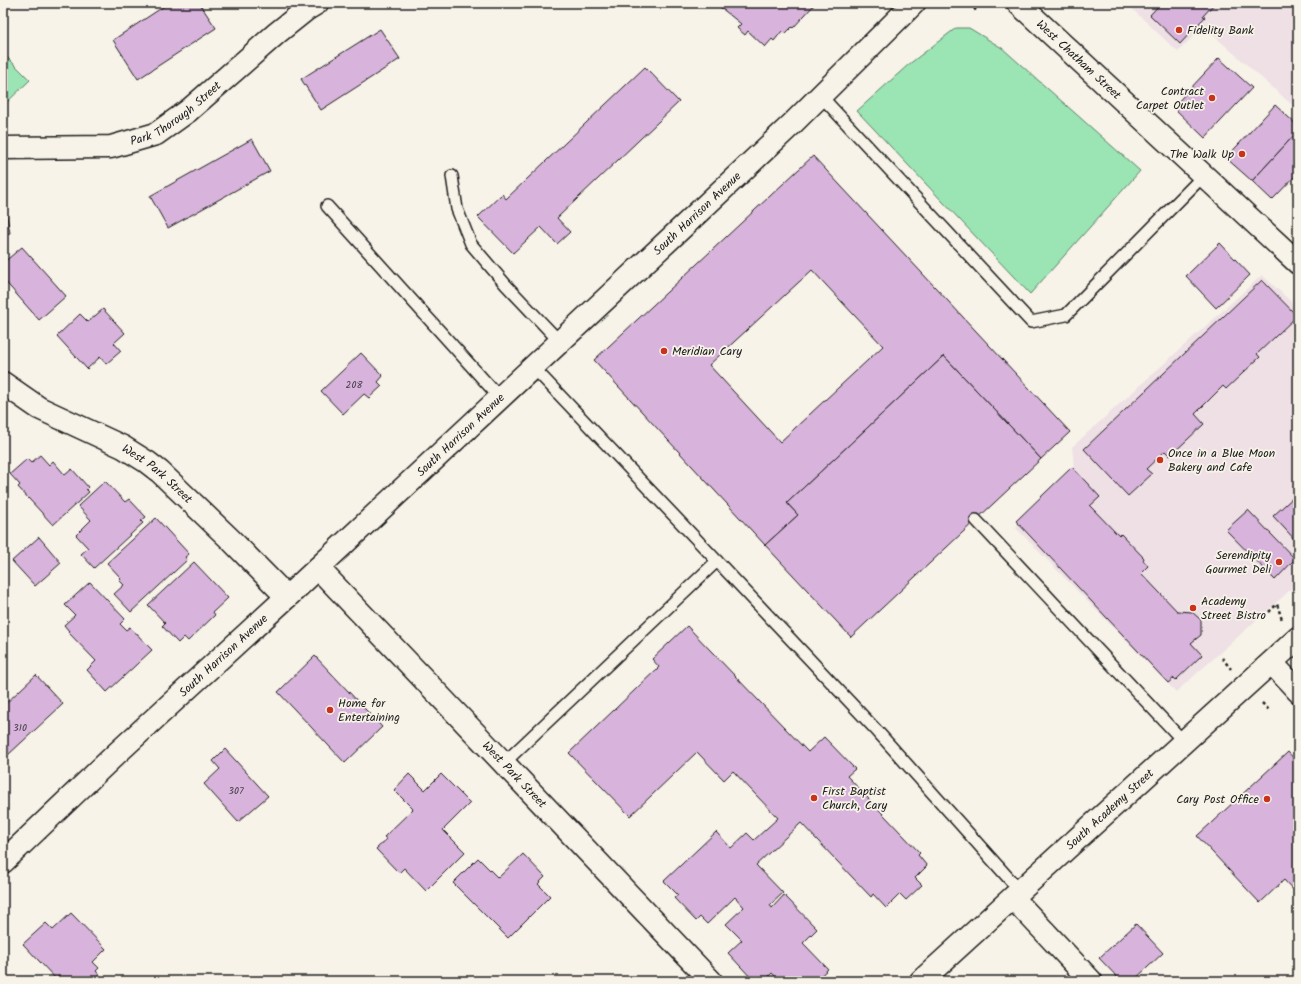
<svg xmlns="http://www.w3.org/2000/svg" width="1301" height="984" font-family="Kalam,sans-serif">
	<rect width="100%" height="100%" fill="#f7f3e8"/>
	<filter id="ink" filterUnits="userSpaceOnUse"><feTurbulence type="fractalNoise" baseFrequency=".025" numOctaves="2"/><feDisplacementMap in="SourceGraphic" scale="8" xChannelSelector="R" yChannelSelector="G"/><feConvolveMatrix kernelMatrix="1 2 1 2 8 2 1 2 1" color-interpolation-filters="sRGB"/></filter>
	<g filter="url(#ink)">
		<g fill="#eee0e5">
			<path d="M 1126,3 L 1298,3 L 1298,110 L 1203,26 L 1178,52 Z"/>
			<path d="M 1262,275 L 1298,308 L 1298,583 L 1176,692 L 1016,528 L 1075,474 L 1072,447 Z"/>
		</g>
		<g fill="#9be4b3" stroke="#5c8068">
			<path d="M 956,28 L 969,28 L 1002,48 L 1140,171 L 1030,294 L 857,111 L 908,65 Z"/>
			<path d="M 3,53 L 30,80 L 3,106 Z"/>
		</g>
		<g fill="#d8b4dd" stroke="#1c1c1c" fill-rule="evenodd">
			<path d="M 169,3 L 199,3 L 216,28 L 138,79 L 113,40 Z"/>
			<path d="M 721,3 L 813,3 L 814,5 L 793,28 L 792,27 L 785,34 L 782,31 L 774,41 L 772,39 L 765,47 L 748,31 L 745,35 L 737,28 L 741,24 L 720,7 L 722,4 Z"/>
			<path d="M 1161,3 L 1215,3 L 1203,16 L 1205,17 L 1180,44 L 1150,15 Z"/>
			<path d="M 380,29 L 400,59 L 321,110 L 301,79 Z"/>
			<path d="M 1219,58 L 1252,88 L 1205,138 L 1173,107 Z"/>
			<path d="M 645,67 L 679,102 L 557,218 L 570,232 L 557,244 L 541,227 L 513,253 L 478,217 L 502,194 L 506,199 Z"/>
			<path d="M 1275,105 L 1298,126 L 1298,131 L 1252,181 L 1226,158 Z"/>
			<path d="M 1298,131 L 1298,173 L 1272,200 L 1252,181 Z"/>
			<path d="M 252,139 L 270,171 L 168,228 L 150,196 Z"/>
			<path d="M 813,156 L 1070,432 L 1041,459 L 944,356 L 787,503 L 798,515 L 765,545 L 594,360 ZM 812,270 L 883,346 L 780,442 L 709,365 Z"/>
			<path d="M 3,194 L 10,233 L 3,235 Z"/>
			<path d="M 1220,243 L 1250,275 L 1216,308 L 1186,276 Z"/>
			<path d="M 22,247 L 66,296 L 39,320 L 3,279 L 3,263 Z"/>
			<path d="M 1262,280 L 1297,316 L 1257,354 L 1260,357 L 1226,389 L 1223,386 L 1195,414 L 1204,424 L 1170,456 L 1165,451 L 1146,469 L 1152,474 L 1128,496 L 1084,449 Z"/>
			<path d="M 103,309 L 125,333 L 114,343 L 121,351 L 106,364 L 100,357 L 87,369 L 57,336 L 80,314 L 88,322 Z"/>
			<path d="M 361,353 L 383,376 L 378,382 L 382,386 L 369,398 L 364,394 L 343,414 L 321,391 Z"/>
			<path d="M 944,356 L 1041,459 L 851,637 L 765,545 L 798,515 L 787,503 Z"/>
			<path d="M 40,455 L 49,465 L 53,461 L 65,475 L 72,469 L 88,487 L 86,489 L 89,492 L 53,525 L 18,487 L 20,485 L 10,474 L 27,459 L 31,463 Z"/>
			<path d="M 1072,467 L 1100,497 L 1090,506 L 1119,536 L 1121,534 L 1144,558 L 1143,560 L 1148,566 L 1141,573 L 1177,611 L 1192,612 L 1201,620 L 1201,635 L 1191,643 L 1202,655 L 1176,680 L 1174,678 L 1168,683 L 1016,521 Z"/>
			<path d="M 105,481 L 125,502 L 129,499 L 146,517 L 141,521 L 143,523 L 94,568 L 81,554 L 88,548 L 76,535 L 91,520 L 78,506 Z"/>
			<path d="M 1298,493 L 1298,543 L 1273,516 Z"/>
			<path d="M 1248,510 L 1295,559 L 1275,580 L 1226,530 Z"/>
			<path d="M 156,518 L 189,554 L 185,557 L 187,560 L 131,612 L 114,594 L 124,585 L 119,580 L 121,578 L 107,563 Z"/>
			<path d="M 39,537 L 61,563 L 35,586 L 12,561 Z"/>
			<path d="M 194,562 L 228,598 L 213,612 L 215,615 L 188,641 L 184,637 L 178,643 L 162,626 L 165,623 L 148,605 Z"/>
			<path d="M 90,582 L 125,619 L 120,624 L 126,630 L 130,627 L 152,650 L 107,692 L 87,670 L 96,661 L 68,632 L 69,631 L 64,625 L 75,615 L 65,605 Z"/>
			<path d="M 687,626 L 808,752 L 824,737 L 855,769 L 847,776 L 920,853 L 918,855 L 927,866 L 915,878 L 922,885 L 906,900 L 900,894 L 886,908 L 873,894 L 871,897 L 801,823 L 756,865 L 783,893 L 770,905 L 772,908 L 784,895 L 817,929 L 803,943 L 828,969 L 815,981 L 780,981 L 772,973 L 764,981 L 754,981 L 728,953 L 742,940 L 726,924 L 744,907 L 735,897 L 707,924 L 700,917 L 696,921 L 674,898 L 678,895 L 664,881 L 716,832 L 731,848 L 747,833 L 754,840 L 778,818 L 733,771 L 724,780 L 697,752 L 630,816 L 569,753 L 659,667 L 652,659 Z"/>
			<path d="M 315,656 L 382,727 L 345,763 L 278,692 Z"/>
			<path d="M 36,675 L 63,704 L 8,755 L 3,749 L 3,706 Z"/>
			<path d="M 225,749 L 268,796 L 238,822 L 204,784 L 220,769 L 213,761 Z"/>
			<path d="M 1288,752 L 1298,763 L 1298,895 L 1284,880 L 1260,903 L 1197,836 Z"/>
			<path d="M 409,774 L 425,790 L 441,774 L 470,803 L 443,830 L 465,852 L 426,891 L 404,868 L 399,873 L 376,849 L 387,839 L 384,837 L 413,809 L 394,790 Z"/>
			<path d="M 523,854 L 545,877 L 538,884 L 550,896 L 508,938 L 453,883 L 478,858 L 498,878 Z"/>
			<path d="M 71,913 L 106,949 L 93,962 L 99,968 L 96,971 L 105,981 L 64,981 L 59,976 L 56,979 L 23,944 L 46,923 L 53,930 Z"/>
			<path d="M 1136,924 L 1163,953 L 1133,981 L 1121,981 L 1099,958 Z"/>
		</g>
		<g fill="none" stroke-linecap="round" stroke-linejoin="round">
			<defs>
				<g id="service">
					<path d="M 820,95 L 1031,322 L 1066,315 L 1204,175"/>
					<path d="M 452,176 L 457,209 L 471,244 L 506,285 L 560,342"/>
					<path d="M 327,206 L 500,398"/>
					<path d="M 533,367 L 717,561"/>
					<path d="M 976,520 L 1184,742"/>
					<path d="M 504,763 L 717,561 L 878,732 L 1020,891"/>
				</g>
				<g id="minor">
					<path id="s1" d="M 3,148 L 111,147 L 156,134 L 188,111 L 277,33 L 307,9 L 317,3"/>
					<path id="s2" d="M 3,383 L 39,408 L 123,447 L 147,462 L 160,472 L 230,539 L 287,597"/>
					<path id="s3" d="M 318,568 L 711,981"/>
					<path d="M 1272,663 L 1298,691"/>
					<path d="M 1013,898 L 1091,981"/>
				</g>
				<g id="tertiary">
					<path id="s4" d="M 3,862 L 115,755 L 287,597 L 672,237 L 791,125 L 914,3"/>
				</g>
				<g id="secondary">
					<path id="s5" d="M 1018,3 L 1298,263"/>
					<path id="s6" d="M 921,981 L 1298,638"/>
				</g>
			</defs>
			<use href="#service" stroke="#1c1c1c" stroke-width="14"/>
			<use href="#minor" stroke="#1c1c1c" stroke-width="25"/>
			<use href="#tertiary" stroke="#1c1c1c" stroke-width="25"/>
			<use href="#secondary" stroke="#1c1c1c" stroke-width="25"/>
			<g stroke="#1c1c1c" stroke-width="2.5" stroke-dasharray="3 3" stroke-linecap="butt">
				<path d="M 971,3 L 976,11"/>
				<path d="M 1269,612 L 1277,604 L 1282,620"/>
				<path d="M 1222,658 L 1231,669"/>
				<path d="M 1262,703 L 1269,710"/>
			</g>
			<use href="#service" stroke="#f7f3e8" stroke-width="11"/>
			<use href="#minor" stroke="#f7f3e8" stroke-width="22"/>
			<use href="#tertiary" stroke="#f7f3e8" stroke-width="22"/>
			<use href="#secondary" stroke="#f7f3e8" stroke-width="22"/>
		</g>
	</g>
	<g fill="#c8321e" stroke="#f7f3e8" stroke-width="1.5">
		<circle cx="1179" cy="30" r="4"/>
		<circle cx="1212" cy="98" r="4"/>
		<circle cx="1242" cy="154" r="4"/>
		<circle cx="664" cy="351" r="4"/>
		<circle cx="1160" cy="460" r="4"/>
		<circle cx="1279" cy="562" r="4"/>
		<circle cx="1193" cy="608" r="4"/>
		<circle cx="330" cy="710" r="4"/>
		<circle cx="814" cy="798" r="4"/>
		<circle cx="1267" cy="799" r="4"/>
	</g>
	<g text-anchor="middle" stroke-width="3.5" stroke-linejoin="round" paint-order="stroke">
		<g font-size="10" fill="#4b424c">
			<text x="354" y="388">208</text>
			<text x="20" y="731">310</text>
			<text x="236" y="794">307</text>
		</g>
		<g font-size="12" fill="#1c1c1c" stroke="#f7f3e8" text-anchor="start">
			<text x="1187" y="34">Fidelity Bank</text>
			<text x="1204" y="95" text-anchor="end">Contract<tspan x="1204" dy="14">Carpet Outlet</tspan></text>
			<text x="1234" y="158" text-anchor="end">The Walk Up</text>
			<text x="672" y="355">Meridian Cary</text>
			<text x="1168" y="457">Once in a Blue Moon<tspan x="1168" dy="14">Bakery and Cafe</tspan></text>
			<text x="1271" y="559" text-anchor="end">Serendipity<tspan x="1271" dy="14">Gourmet Deli</tspan></text>
			<text x="1201" y="605">Academy<tspan x="1201" dy="14">Street Bistro</tspan></text>
			<text x="338" y="707">Home for<tspan x="338" dy="14">Entertaining</tspan></text>
			<text x="822" y="795">First Baptist<tspan x="822" dy="14">Church, Cary</tspan></text>
			<text x="1259" y="803" text-anchor="end">Cary Post Office</text>
		</g>
		<g font-size="12" fill="#1c1c1c" stroke="#f7f3e8">
			<text dy="4" stroke="none"><textPath href="#s5" startOffset="83">West Chatham Street</textPath></text>
			<text dy="4" stroke="none"><textPath href="#s1" startOffset="182">Park Thorough Street</textPath></text>
			<text dy="4" stroke="none"><textPath href="#s4" startOffset="950">South Harrison Avenue</textPath></text>
			<text dy="4" stroke="none"><textPath href="#s4" startOffset="626">South Harrison Avenue</textPath></text>
			<text dy="4" stroke="none"><textPath href="#s2" startOffset="180">West Park Street</textPath></text>
			<text dy="4" stroke="none"><textPath href="#s4" startOffset="302">South Harrison Avenue</textPath></text>
			<text dy="4" stroke="none"><textPath href="#s3" startOffset="285">West Park Street</textPath></text>
			<text dy="4" stroke="none"><textPath href="#s6" startOffset="255">South Academy Street</textPath></text>
		</g>
	</g>
	<rect width="1301" height="984" fill="none" stroke="#f7f3e8" stroke-width="16"/>
	<rect x="8" y="8" width="1285" height="968" fill="none" stroke="#1c1c1c" stroke-width="1.5" filter="url(#ink)"/>
</svg>
